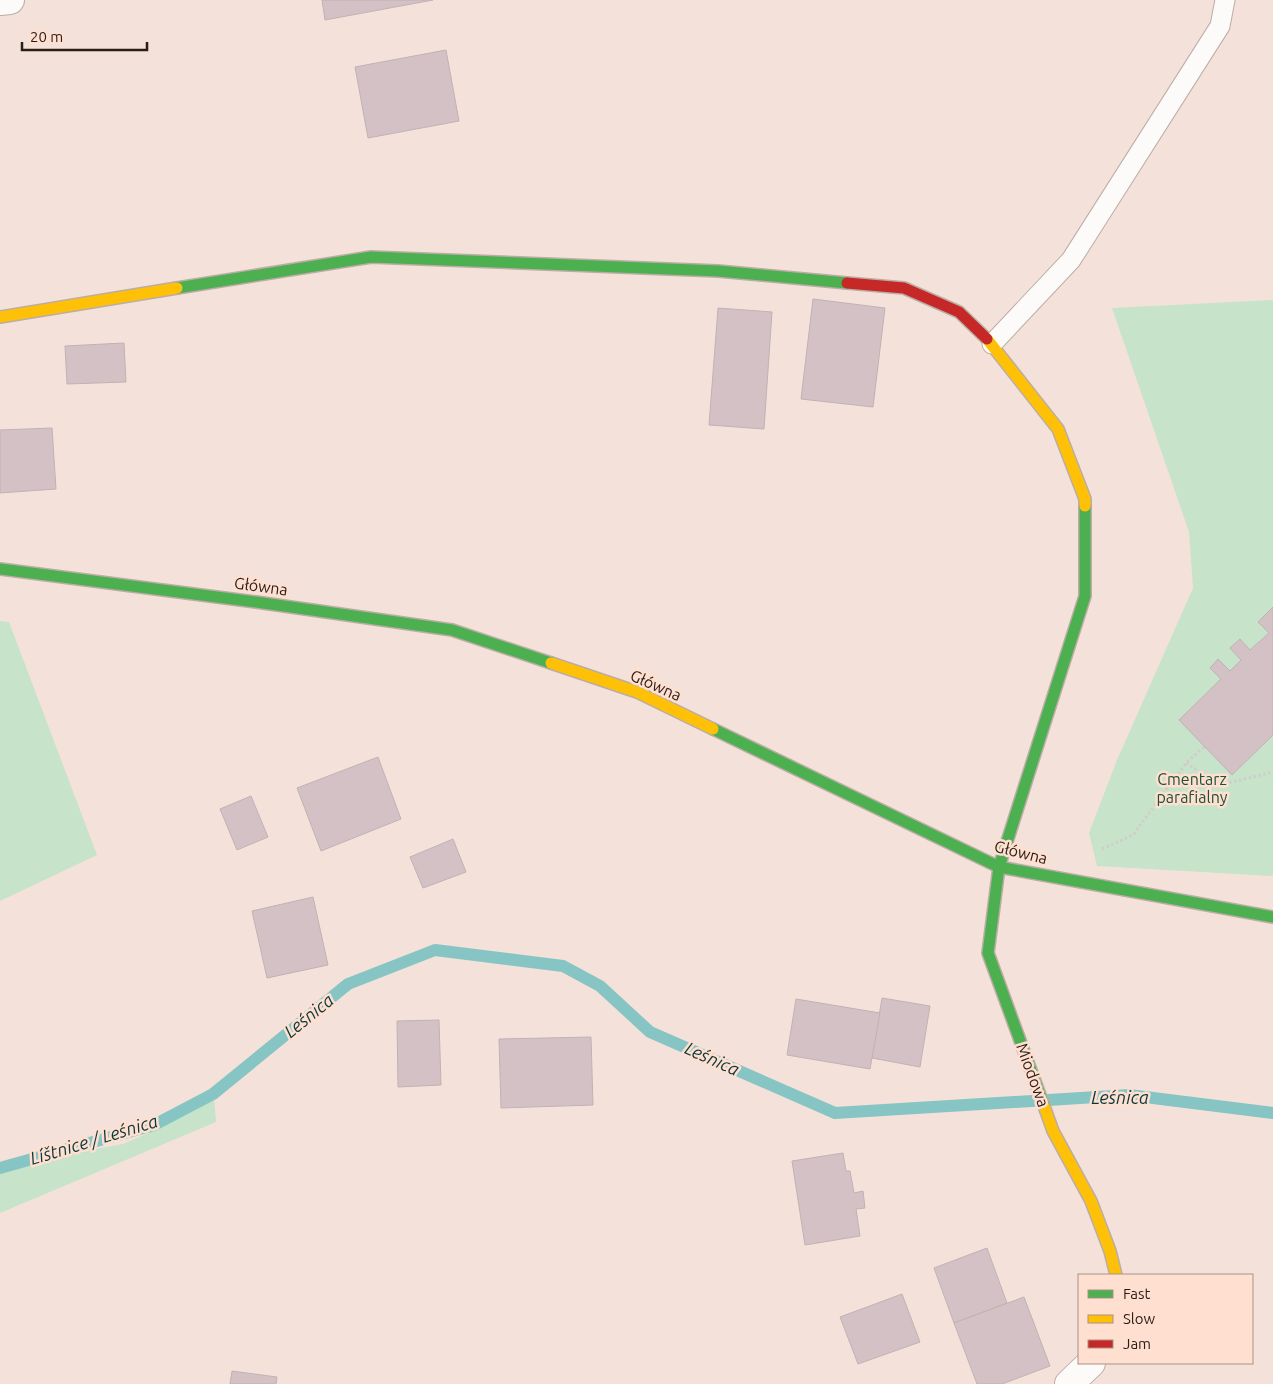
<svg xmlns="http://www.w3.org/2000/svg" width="1273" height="1384" font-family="Ubuntu,sans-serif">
	<rect width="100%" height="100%" fill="#f4e2da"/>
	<g fill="#c7e3c9">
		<path d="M 1273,300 L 1273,876 L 1097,866 L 1089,833 L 1117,760 L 1193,588 L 1189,532 L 1112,308 Z"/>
		<path d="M 0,621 L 9,622 L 97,855 L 0,901 Z"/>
		<path d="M 214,1097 L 216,1122 L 0,1213 L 0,1166 L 123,1144 L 153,1131 Z"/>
	</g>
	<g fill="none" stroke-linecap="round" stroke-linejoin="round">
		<path stroke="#87c5c4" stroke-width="12" d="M 0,1168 L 154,1125 L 213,1094 L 348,984 L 435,950 L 563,966 L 600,986 L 650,1032 L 835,1113 L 1129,1095 L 1273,1113"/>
	</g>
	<g fill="#d3c1c6" stroke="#c0b2b3">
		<path d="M 322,0 L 433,0 L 325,20 Z"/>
		<path d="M 446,50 L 459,121 L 368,138 L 355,67 Z"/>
		<path d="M 813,299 L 885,308 L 873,407 L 801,399 Z"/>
		<path d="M 718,308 L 772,312 L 764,429 L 709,425 Z"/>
		<path d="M 124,343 L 126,382 L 67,384 L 65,346 Z"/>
		<path d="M 52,428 L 56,489 L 0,493 L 0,430 Z"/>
		<path d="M 1273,607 L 1273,735 L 1232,775 L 1179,720 L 1221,679 L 1210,668 L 1218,659 L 1230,671 L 1241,660 L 1230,648 L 1240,639 L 1250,650 L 1269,633 L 1258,622 Z"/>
		<path d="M 378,757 L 401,819 L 321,851 L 297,788 Z"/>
		<path d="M 251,796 L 268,837 L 237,850 L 220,809 Z"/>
		<path d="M 453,839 L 466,872 L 423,888 L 410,857 Z"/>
		<path d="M 313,897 L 328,965 L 267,978 L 252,911 Z"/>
		<path d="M 882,998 L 930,1006 L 920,1067 L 872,1058 Z"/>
		<path d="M 796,999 L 880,1013 L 870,1069 L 787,1055 Z"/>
		<path d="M 439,1020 L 441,1085 L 398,1087 L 397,1021 Z"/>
		<path d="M 591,1037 L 593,1105 L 501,1108 L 499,1039 Z"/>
		<path d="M 843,1153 L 846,1171 L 850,1171 L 854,1193 L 863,1191 L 865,1208 L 856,1209 L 860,1236 L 805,1245 L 792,1161 Z"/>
		<path d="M 987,1248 L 1007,1303 L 954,1323 L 934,1268 Z"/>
		<path d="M 902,1294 L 920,1342 L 858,1364 L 840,1317 Z"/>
		<path d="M 1024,1297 L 1050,1366 L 1002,1384 L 977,1384 L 954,1323 Z"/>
		<path d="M 232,1371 L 277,1377 L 276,1384 L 230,1384 Z"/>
	</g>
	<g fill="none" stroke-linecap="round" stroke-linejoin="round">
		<defs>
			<path id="lane" d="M 992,344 L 1071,260 L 1220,26 L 1225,0"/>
			<g id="street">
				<path d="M 0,1 L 10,0"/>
				<path d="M 1069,1384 L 1091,1363"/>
			</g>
			<g id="fast">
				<path d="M 177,288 L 371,257 L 718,271 L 847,283"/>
				<path d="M 0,569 L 256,602 L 452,630 L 551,663"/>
				<path d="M 713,729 L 999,867 L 1273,917"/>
				<path d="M 1044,1106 L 988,953 L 999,867 L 1085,596 L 1085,506"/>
			</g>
			<g id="slow">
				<path d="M 0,317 L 177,288"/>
				<path d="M 987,339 L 1058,429 L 1085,499 L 1085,506"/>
				<path d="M 551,663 L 637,692 L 713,729"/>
				<path d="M 1044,1106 L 1053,1131 L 1091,1201 L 1110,1251 L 1116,1275"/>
			</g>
			<path id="jam" d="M 847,283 L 904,288 L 959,312 L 987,339"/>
		</defs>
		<use href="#lane" stroke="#bbada6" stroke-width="21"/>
		<use href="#street" stroke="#bbada6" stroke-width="30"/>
		<use href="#fast" stroke="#bbada6" stroke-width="14"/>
		<use href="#slow" stroke="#bbada6" stroke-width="14"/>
		<use href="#jam" stroke="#bbada6" stroke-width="14"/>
		<g stroke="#d2cdca" stroke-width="3" stroke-dasharray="2.5 2.5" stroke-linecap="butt">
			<path d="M 1186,763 L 1220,785 L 1273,772"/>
			<path d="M 1102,849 L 1133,835 L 1186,763 L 1204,747"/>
		</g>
		<use href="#lane" stroke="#fdfbf9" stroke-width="19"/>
		<use href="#street" stroke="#fdfbf9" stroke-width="28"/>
		<use href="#fast" stroke="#4caf50" stroke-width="11"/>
		<use href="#slow" stroke="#ffc107" stroke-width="11"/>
		<use href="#jam" stroke="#c62828" stroke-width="11"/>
	</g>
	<g text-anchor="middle" stroke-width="5" stroke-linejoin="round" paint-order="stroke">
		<g font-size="16" fill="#2a1d16" stroke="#fedfd0">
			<text transform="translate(261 586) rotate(8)" y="6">Główna</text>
			<text transform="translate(656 685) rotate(24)" y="6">Główna</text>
			<text transform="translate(1021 852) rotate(14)" y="6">Główna</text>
			<text transform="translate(1033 1075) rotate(70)" y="6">Miodowa</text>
		</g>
		<g font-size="16" fill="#1f5135" stroke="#fedfd0">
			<text x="1192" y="785">Cmentarz<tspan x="1192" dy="18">parafialny</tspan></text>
		</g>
		<g font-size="18" font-style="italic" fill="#0a393b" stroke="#fedfd0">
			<text transform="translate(309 1016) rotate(-39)" y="6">Leśnica</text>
			<text transform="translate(712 1059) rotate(24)" y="6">Leśnica</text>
			<text x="1120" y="1104">Leśnica</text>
			<text transform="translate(94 1140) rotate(-17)" y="6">Líštnice / Leśnica</text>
		</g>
	</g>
	<rect x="1078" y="1274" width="175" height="90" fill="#fedfd0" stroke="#a99186"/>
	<rect x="1088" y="1290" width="25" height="8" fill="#4caf50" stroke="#a99186"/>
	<text x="1123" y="1299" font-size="15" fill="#2a1d16">Fast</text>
	<rect x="1088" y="1315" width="25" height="8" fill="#ffc107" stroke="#a99186"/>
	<text x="1123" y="1324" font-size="15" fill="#2a1d16">Slow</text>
	<rect x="1088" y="1340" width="25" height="8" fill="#c62828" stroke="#a99186"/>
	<text x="1123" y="1349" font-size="15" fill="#2a1d16">Jam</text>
	<path d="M22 42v8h125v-8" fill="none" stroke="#2a1d16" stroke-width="2.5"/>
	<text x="30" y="42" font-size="15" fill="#2a1d16" stroke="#fedfd0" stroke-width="4" paint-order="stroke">20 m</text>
</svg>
